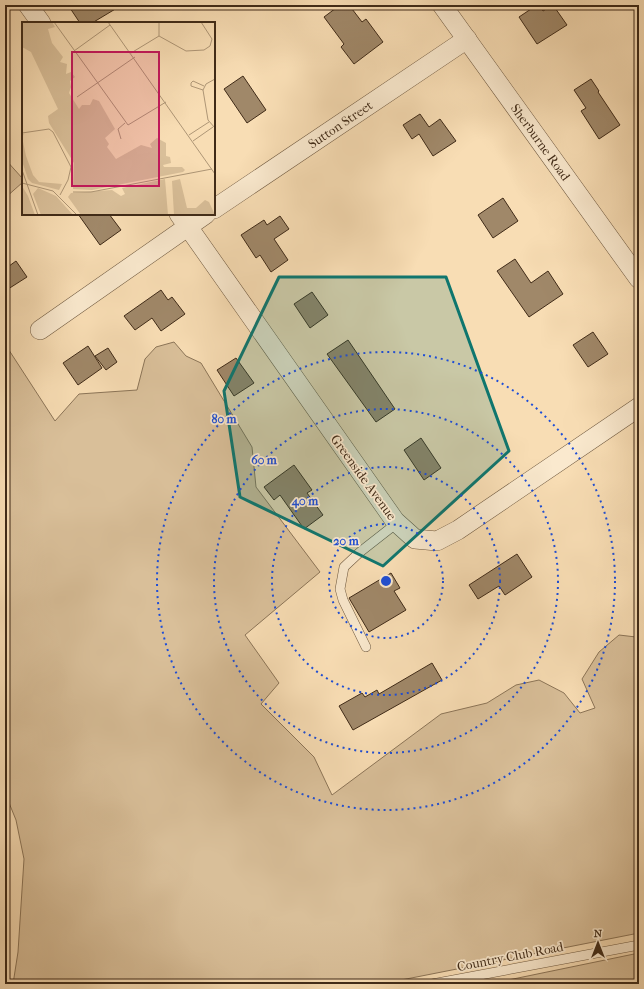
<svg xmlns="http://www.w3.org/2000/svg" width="644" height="989" font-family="'IM FELL French Canon',serif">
	<rect width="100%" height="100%" fill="#f8ddb4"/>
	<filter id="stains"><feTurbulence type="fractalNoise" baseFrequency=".005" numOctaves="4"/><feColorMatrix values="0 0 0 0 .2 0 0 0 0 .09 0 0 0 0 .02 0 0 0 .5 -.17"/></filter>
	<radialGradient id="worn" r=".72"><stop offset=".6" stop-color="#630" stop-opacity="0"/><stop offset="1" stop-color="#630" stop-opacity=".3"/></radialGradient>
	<g fill="#d9bf99" stroke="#8c7558">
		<path d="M 5,159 L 23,179 L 23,182 L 5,198 Z"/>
		<path d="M 174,342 L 186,356 L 201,363 L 252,447 L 256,487 L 320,572 L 245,635 L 279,683 L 261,704 L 314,757 L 332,795 L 441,714 L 487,703 L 516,685 L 539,680 L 564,693 L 580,713 L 595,708 L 582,679 L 599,652 L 619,635 L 636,637 L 639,640 L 639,933 L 381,984 L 13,984 L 18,952 L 24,859 L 16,820 L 5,793 L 5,344 L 55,421 L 79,394 L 137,390 L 145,359 L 156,347 Z"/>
		<path d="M 639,953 L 639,984 L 489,984 Z"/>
	</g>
	<g fill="#a08869" stroke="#402b18">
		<path d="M 68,5 L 122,5 L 92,23 L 80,23 Z"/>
		<path d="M 340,5 L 349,5 L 362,22 L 366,19 L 383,42 L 354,64 L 341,47 L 344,44 L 324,17 Z"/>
		<path d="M 537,5 L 539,5 L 543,11 L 553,5 L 567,25 L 537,44 L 519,17 Z"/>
		<path d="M 243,76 L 266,110 L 247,123 L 224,89 Z"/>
		<path d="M 591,79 L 599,91 L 598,92 L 620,125 L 599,139 L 581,111 L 586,108 L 574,90 Z"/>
		<path d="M 420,114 L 429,127 L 440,119 L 456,141 L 433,156 L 419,134 L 412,139 L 403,125 Z"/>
		<path d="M 503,198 L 518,221 L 493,238 L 478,215 Z"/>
		<path d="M 78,214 L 109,214 L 121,230 L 100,245 Z"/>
		<path d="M 280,216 L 289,229 L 274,239 L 288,260 L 271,272 L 260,255 L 256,258 L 241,235 L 264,220 L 267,225 Z"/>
		<path d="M 515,259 L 531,283 L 548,271 L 563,294 L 529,317 L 497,271 Z"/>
		<path d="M 16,261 L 27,277 L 5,291 L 5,269 Z"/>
		<path d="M 161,290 L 168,300 L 172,297 L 185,314 L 161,331 L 152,318 L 135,330 L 124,316 Z"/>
		<path d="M 312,292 L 328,315 L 310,328 L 294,304 Z"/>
		<path d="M 593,332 L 608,354 L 588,367 L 573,345 Z"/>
		<path d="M 348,340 L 395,409 L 376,422 L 327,354 Z"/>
		<path d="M 88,346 L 102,368 L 78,385 L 63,363 Z"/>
		<path d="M 108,348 L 117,362 L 106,370 L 95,356 Z"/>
		<path d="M 236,358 L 254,383 L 234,396 L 217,370 Z"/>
		<path d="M 421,438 L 441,468 L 424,480 L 404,450 Z"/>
		<path d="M 294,465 L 312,490 L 307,493 L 323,515 L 304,529 L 280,495 L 274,500 L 264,487 Z"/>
		<path d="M 517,554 L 532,577 L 505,595 L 499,586 L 478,599 L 469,585 Z"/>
		<path d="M 391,573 L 400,588 L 394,591 L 406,610 L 369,632 L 349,598 Z"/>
		<path d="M 432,663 L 442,680 L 353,730 L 339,706 L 362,693 L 365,697 L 377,690 L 379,694 Z"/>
	</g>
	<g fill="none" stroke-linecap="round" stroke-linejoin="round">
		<defs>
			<g id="lane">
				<path d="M 366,647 L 343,600 L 340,589 L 344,567 L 360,552 L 397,523"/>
				<path d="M 432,984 L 639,945"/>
			</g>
			<g id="street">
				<path d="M 28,5 L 41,23"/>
				<path d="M 442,5 L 639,279"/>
				<path d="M 214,209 L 467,39"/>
				<path d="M 179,214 L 395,521 L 415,539 L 437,541 L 458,530 L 639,407"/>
				<path d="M 40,330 L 206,214"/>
			</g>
		</defs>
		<use href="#lane" stroke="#6e583f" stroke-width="10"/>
		<use href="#street" stroke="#6e583f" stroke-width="20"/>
		<use href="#lane" stroke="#fae9ce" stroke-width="9"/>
		<use href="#street" stroke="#fae9ce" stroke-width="19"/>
	</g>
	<path fill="#0f766e" fill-opacity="0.2" stroke="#0f766e" stroke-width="3" stroke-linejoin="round" d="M 279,277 L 446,277 L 509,451 L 383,566 L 240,497 L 224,391 Z"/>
	<g fill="none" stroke="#1d4ed8" stroke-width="2" stroke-dasharray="2 4">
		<circle cx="386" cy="581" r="57"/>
		<circle cx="386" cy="581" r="114"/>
		<circle cx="386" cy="581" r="172"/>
		<circle cx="386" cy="581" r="229"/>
	</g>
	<g text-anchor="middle" stroke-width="3.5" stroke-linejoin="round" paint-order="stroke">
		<g font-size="13" fill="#402b18" stroke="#fae9ce">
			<text transform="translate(340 124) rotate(-34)" y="5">Sutton Street</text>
			<text transform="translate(541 142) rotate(54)" y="5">Sherburne Road</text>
			<text transform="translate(364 477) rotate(54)" y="5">Greenside Avenue</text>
			<text transform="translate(510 956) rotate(-11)" y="5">Country Club Road</text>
		</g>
	</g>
	<g transform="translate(22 22)">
		<rect width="193" height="193" fill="#f8ddb4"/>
		<path d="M 0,0 L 30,0 L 33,5 L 26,7 L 30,21 L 41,35 L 38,40 L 45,42 L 44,52 L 49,50 L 53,55 L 48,59 L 49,65 L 47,71 L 57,87 L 60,83 L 68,83 L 71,77 L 77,79 L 93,107 L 83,116 L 87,122 L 85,125 L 94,137 L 119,123 L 130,126 L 128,122 L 135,116 L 144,121 L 144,134 L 148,135 L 149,141 L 141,143 L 142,145 L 160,145 L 163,148 L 161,150 L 70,168 L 51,167 L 52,141 L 27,101 L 26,94 L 36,87 L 9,30 L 0,25 ZM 2,112 L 0,115 L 4,134 L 11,153 L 17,160 L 40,162 L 37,168 L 10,161 L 6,157 L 0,139 L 0,113 ZM 143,157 L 146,193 L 59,193 L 46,175 L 49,171 L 90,168 L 99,174 L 103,172 L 100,166 ZM 158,157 L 165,186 L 174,186 L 183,178 L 187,180 L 193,193 L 152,193 L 150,159 ZM 0,164 L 6,174 L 13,193 L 0,193 ZM 16,166 L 34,174 L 51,193 L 19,193 L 11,172 Z" fill="#d9bf99"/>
		<path fill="none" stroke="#ae9676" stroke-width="1" d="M 32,0 L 106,103 L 144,80M 86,0 L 193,152M 137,14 L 164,29 L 182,28 L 188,24 L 190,17 L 179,0M 137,14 L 137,0M 52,29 L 88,3M 109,31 L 137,14M 193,57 L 184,62 L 181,68 L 186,98 L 193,106M 181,68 L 169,64 L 169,61 L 171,59 L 182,64M 55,75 L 113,35M 0,111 L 27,107 L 31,110 L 49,145 L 46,158 L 38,173M 167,113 L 187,100M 99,117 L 96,107 L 103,101M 171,119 L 191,105M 0,148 L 16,193M 0,161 L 31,169 L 55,193M 51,170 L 69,170 L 190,147"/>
		<path fill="#c2185b" fill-opacity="0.15" stroke="#c2185b" stroke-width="2" d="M 50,30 L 137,30 L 137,164 L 50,164 Z"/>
		<rect width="193" height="193" fill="none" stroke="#402b18" stroke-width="2"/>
	</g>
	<circle cx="386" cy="581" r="6" fill="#1d4ed8" stroke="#fae9ce" stroke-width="2"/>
	<g font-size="12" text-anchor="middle" font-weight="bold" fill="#1d4ed8" stroke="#fae9ce" stroke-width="3.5" stroke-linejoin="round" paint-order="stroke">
		<text x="224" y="423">80 m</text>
		<text x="264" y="464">60 m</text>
		<text x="305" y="505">40 m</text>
		<text x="346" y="545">20 m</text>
	</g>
	<rect width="644" height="989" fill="none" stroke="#f8ddb4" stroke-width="20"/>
	<rect x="6" y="6" width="632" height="977" fill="none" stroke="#402b18" stroke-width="2"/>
	<rect x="10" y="10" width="624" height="969" fill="none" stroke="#402b18"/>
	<g transform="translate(598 943)" stroke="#fae9ce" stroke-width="3" paint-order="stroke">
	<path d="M0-3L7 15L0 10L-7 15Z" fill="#402b18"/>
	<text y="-6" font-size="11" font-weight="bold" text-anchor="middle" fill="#402b18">N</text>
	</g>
	<rect width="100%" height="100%" filter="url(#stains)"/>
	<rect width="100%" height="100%" fill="url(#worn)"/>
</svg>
